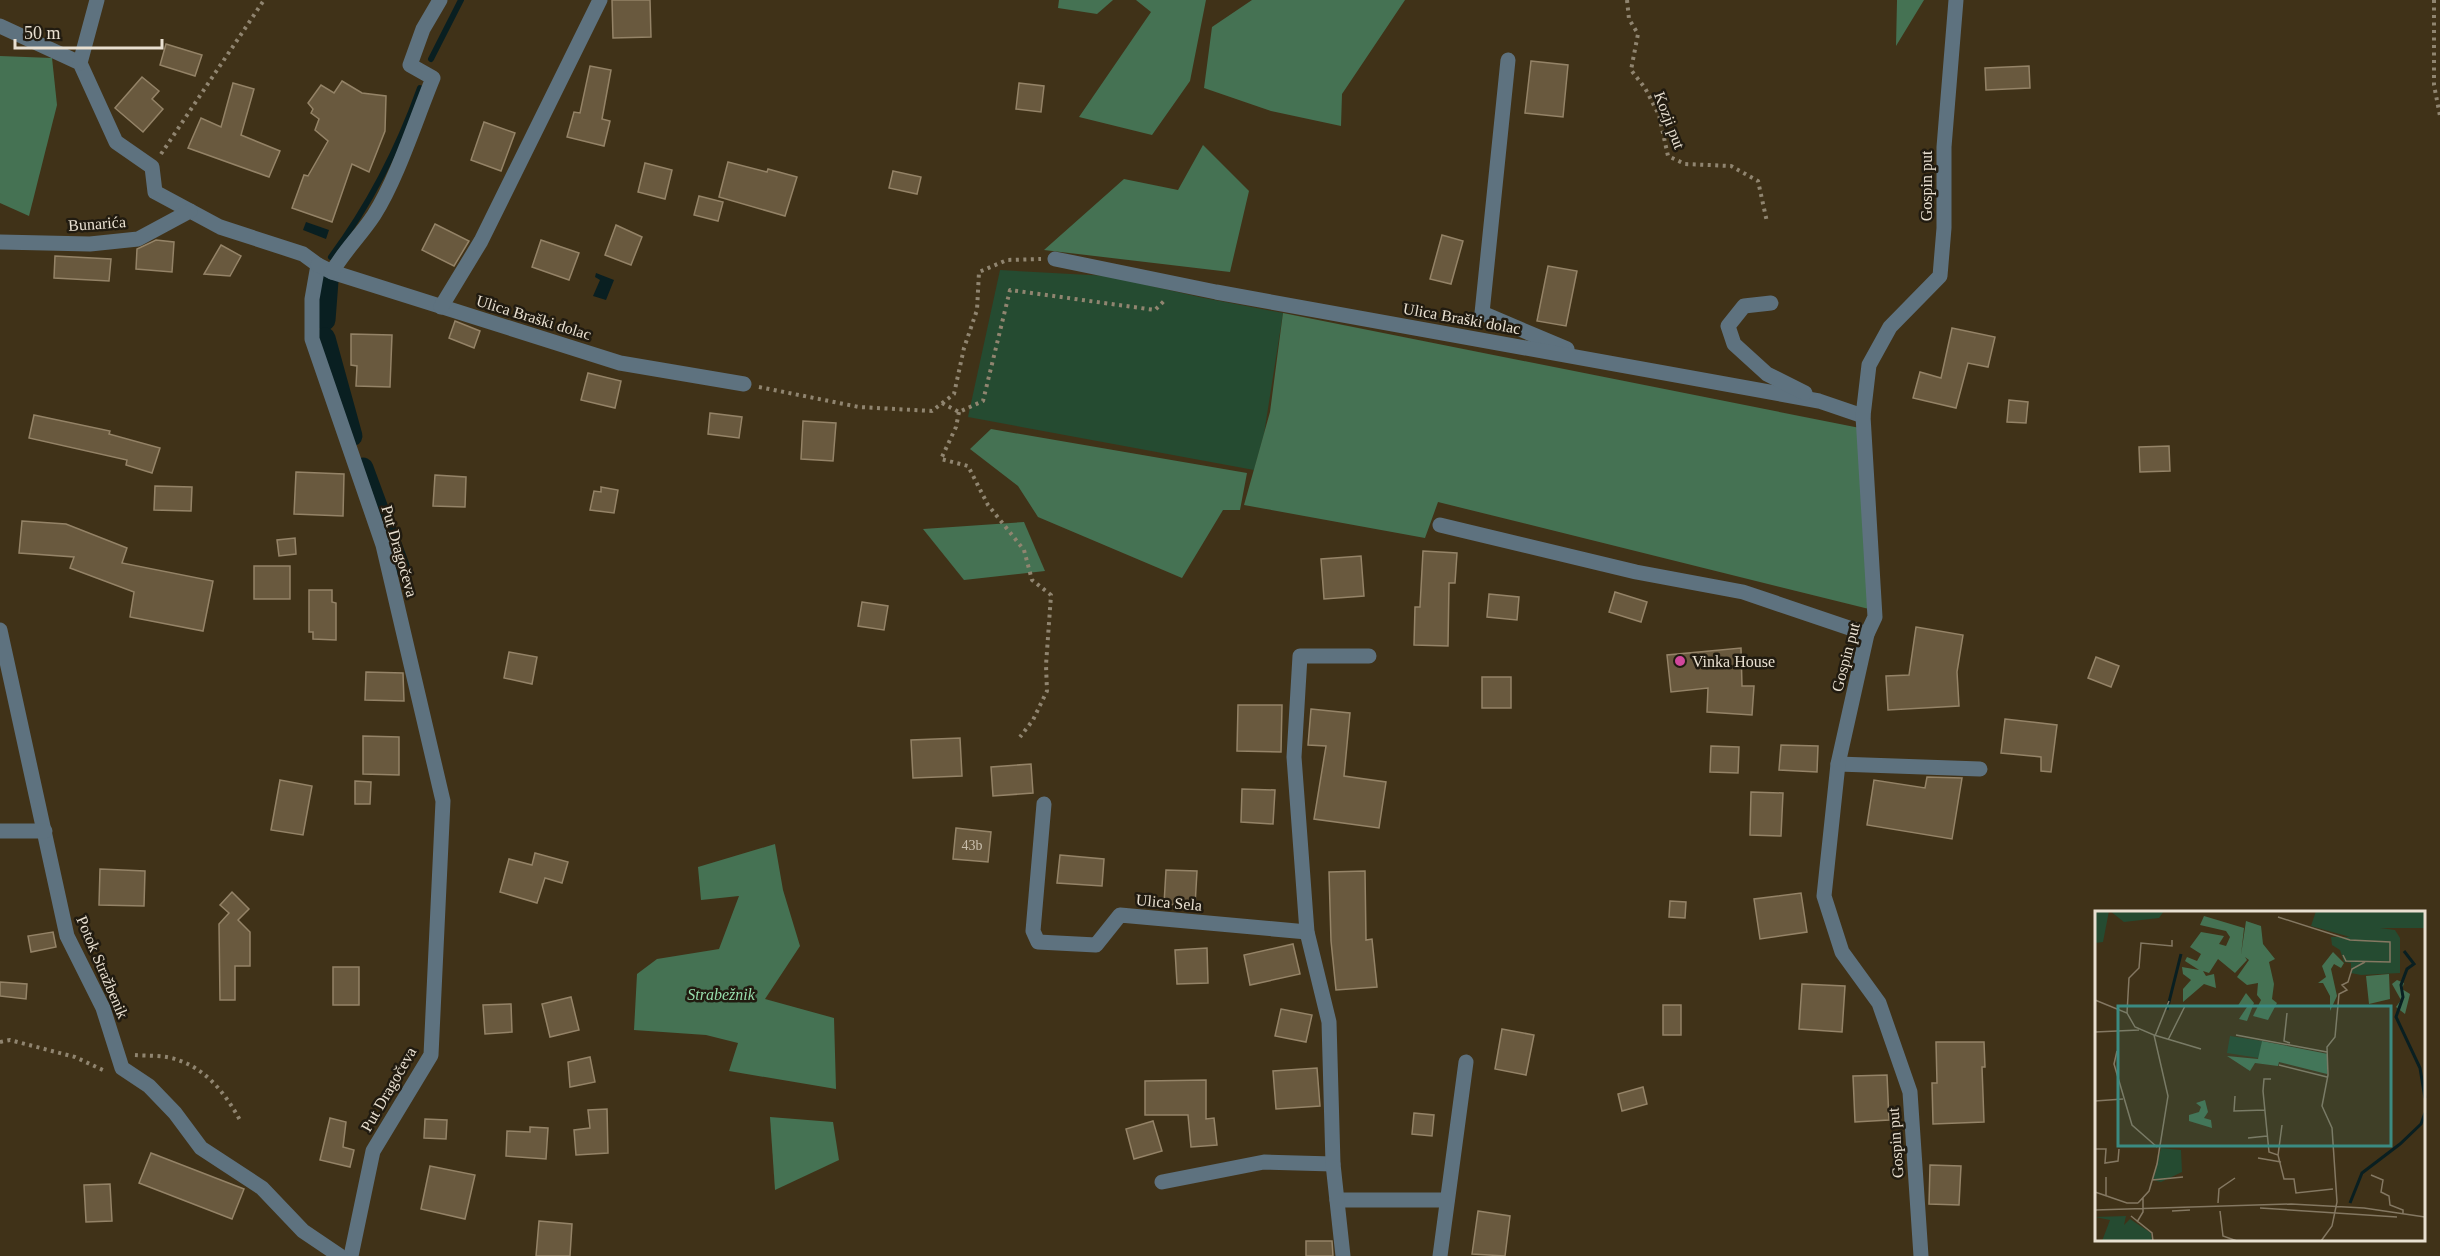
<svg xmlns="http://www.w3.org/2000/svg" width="2440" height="1256" font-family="Georgia,serif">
	<rect width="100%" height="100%" fill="#403218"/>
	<path fill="#254b31" d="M 1000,270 L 1108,276 L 1199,297 L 1283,313 L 1264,434 L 1254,470 L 968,417 Z"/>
	<g fill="#457253">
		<path d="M 1059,0 L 1113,0 L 1097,14 L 1058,8 Z"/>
		<path d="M 1136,0 L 1206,0 L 1190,81 L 1152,135 L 1079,117 L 1151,12 Z"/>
		<path d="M 1252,0 L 1405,0 L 1342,94 L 1341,126 L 1271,111 L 1204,88 L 1212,27 Z"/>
		<path d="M 1897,0 L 1924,0 L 1896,46 L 1897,1 Z"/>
		<path d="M 0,56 L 52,58 L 57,105 L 29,216 L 0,203 Z"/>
		<path d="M 1203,145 L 1249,191 L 1230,272 L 1044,250 L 1124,179 L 1178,190 Z"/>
		<path d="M 1283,313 L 1870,430 L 1869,609 L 1438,502 L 1425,538 L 1244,505 L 1270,412 Z"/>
		<path d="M 991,429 L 1247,473 L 1240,510 L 1223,510 L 1182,578 L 1038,517 L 1018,486 L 970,449 Z"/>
		<path d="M 1024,522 L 1045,571 L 964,580 L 923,529 Z"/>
		<path d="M 775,844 L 783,890 L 800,946 L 765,999 L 834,1018 L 836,1089 L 729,1071 L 738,1043 L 706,1035 L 634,1030 L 637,974 L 657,959 L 719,949 L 739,896 L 701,900 L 698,867 Z"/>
		<path d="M 770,1117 L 833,1122 L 839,1160 L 775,1190 Z"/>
	</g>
	<g fill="#091f21">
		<path d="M 306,222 L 329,230 L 326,239 L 303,230 Z"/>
		<path d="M 596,273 L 614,280 L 606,300 L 593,296 L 600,280 L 595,277 Z"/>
	</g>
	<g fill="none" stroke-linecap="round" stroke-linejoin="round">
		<g stroke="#091f21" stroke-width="6">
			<path d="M 431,59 L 461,0"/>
			<path d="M 331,257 C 368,207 399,147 420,88"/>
		</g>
		<g stroke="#091f21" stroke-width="21">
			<path d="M 325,320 L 328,281"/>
			<path d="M 325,338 L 352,436"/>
			<path d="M 363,468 L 399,566"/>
		</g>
	</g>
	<g fill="#69593e" stroke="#948367" stroke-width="1.5">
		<path d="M 612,0 L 650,0 L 651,37 L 613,38 Z"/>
		<path d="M 166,44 L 202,55 L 195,76 L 160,65 Z"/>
		<path d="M 1531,61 L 1568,65 L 1563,117 L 1525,113 Z"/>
		<path d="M 590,66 L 611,70 L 602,119 L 610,121 L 604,146 L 567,137 L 574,112 L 580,113 Z"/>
		<path d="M 2029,66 L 2030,88 L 1986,90 L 1985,68 Z"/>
		<path d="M 142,77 L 159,91 L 152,99 L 163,109 L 143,132 L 115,108 Z"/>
		<path d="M 342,81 L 362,93 L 386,96 L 385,131 L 369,172 L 352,164 L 332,222 L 292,208 L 304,175 L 308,176 L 328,141 L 315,130 L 319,119 L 311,113 L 313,109 L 308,103 L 321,85 L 334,93 Z"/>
		<path d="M 233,83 L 254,89 L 241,135 L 280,151 L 269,177 L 188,148 L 201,118 L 221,127 Z"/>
		<path d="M 1019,83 L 1044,86 L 1041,112 L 1016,109 Z"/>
		<path d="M 484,122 L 515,133 L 501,171 L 471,160 Z"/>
		<path d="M 728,162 L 767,172 L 768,169 L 797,177 L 785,216 L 719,197 Z"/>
		<path d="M 645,163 L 672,170 L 665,199 L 638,192 Z"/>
		<path d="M 893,171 L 921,177 L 917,194 L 889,188 Z"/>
		<path d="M 699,196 L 723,202 L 718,221 L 694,215 Z"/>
		<path d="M 435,224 L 469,241 L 454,266 L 422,250 Z"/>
		<path d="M 616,225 L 642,237 L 631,265 L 605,255 Z"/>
		<path d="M 1442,235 L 1463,241 L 1451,284 L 1430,279 Z"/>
		<path d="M 156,240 L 174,242 L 172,272 L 136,269 L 137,249 Z"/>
		<path d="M 541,240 L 579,253 L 569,280 L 532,267 Z"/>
		<path d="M 221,245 L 241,256 L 230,276 L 204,274 Z"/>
		<path d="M 55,256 L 111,259 L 109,281 L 54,278 Z"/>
		<path d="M 1548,266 L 1577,271 L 1566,326 L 1537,321 Z"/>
		<path d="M 455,321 L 480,331 L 474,348 L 449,338 Z"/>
		<path d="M 1952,328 L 1995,337 L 1988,367 L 1968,363 L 1956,408 L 1913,398 L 1920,372 L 1941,378 Z"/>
		<path d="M 351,334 L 392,335 L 390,387 L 356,386 L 357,366 L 351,365 Z"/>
		<path d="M 588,373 L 621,381 L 615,408 L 581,400 Z"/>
		<path d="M 2009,400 L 2028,402 L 2026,423 L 2007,422 Z"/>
		<path d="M 710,413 L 742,417 L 739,438 L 708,434 Z"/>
		<path d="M 34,415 L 110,431 L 109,434 L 160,448 L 152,473 L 126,465 L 127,460 L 29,438 Z"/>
		<path d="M 803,421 L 836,423 L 833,461 L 801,459 Z"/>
		<path d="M 2169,446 L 2170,471 L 2140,472 L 2139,447 Z"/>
		<path d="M 296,472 L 344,474 L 343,516 L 294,514 Z"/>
		<path d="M 435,475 L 466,477 L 465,507 L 433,506 Z"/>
		<path d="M 155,486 L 192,487 L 191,511 L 154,510 Z"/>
		<path d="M 601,487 L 618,490 L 614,513 L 590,510 L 594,491 L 601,492 Z"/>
		<path d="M 22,521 L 66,524 L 127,548 L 122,563 L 213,581 L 203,631 L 130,617 L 134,592 L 70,568 L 74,557 L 19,553 Z"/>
		<path d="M 295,538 L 296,554 L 279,556 L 277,540 Z"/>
		<path d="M 1423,551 L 1457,553 L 1455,583 L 1449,583 L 1448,646 L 1414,645 L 1415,607 L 1420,607 Z"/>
		<path d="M 1361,556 L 1364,596 L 1324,599 L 1321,559 Z"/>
		<rect x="254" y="566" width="36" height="33"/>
		<path d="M 309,590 L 332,590 L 332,602 L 336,603 L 336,640 L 313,639 L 313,632 L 309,632 Z"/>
		<path d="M 1615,592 L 1647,602 L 1641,622 L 1609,612 Z"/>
		<path d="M 1489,594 L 1519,597 L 1517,620 L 1487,617 Z"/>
		<path d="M 862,602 L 888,606 L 884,630 L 858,626 Z"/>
		<path d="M 1916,627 L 1963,635 L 1957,672 L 1959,706 L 1888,710 L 1886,676 L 1909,675 Z"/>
		<path d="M 1741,648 L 1742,686 L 1754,686 L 1752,715 L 1707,712 L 1708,688 L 1671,692 L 1667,655 Z"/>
		<path d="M 509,652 L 537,657 L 532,684 L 504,678 Z"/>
		<path d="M 2096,657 L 2119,666 L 2111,687 L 2088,678 Z"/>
		<path d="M 366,672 L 403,673 L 404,701 L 365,700 Z"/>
		<rect x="1482" y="677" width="29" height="31"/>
		<path d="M 1238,705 L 1282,705 L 1281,752 L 1237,751 Z"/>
		<path d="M 1311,709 L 1350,713 L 1344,776 L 1386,782 L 1379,828 L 1314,819 L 1326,746 L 1308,745 Z"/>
		<path d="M 2005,719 L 2057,725 L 2051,772 L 2041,771 L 2041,757 L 2001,753 Z"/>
		<path d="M 363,736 L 399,737 L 399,775 L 363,774 Z"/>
		<path d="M 960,738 L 962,776 L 913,778 L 911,740 Z"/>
		<path d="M 1781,745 L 1818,746 L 1817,772 L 1779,770 Z"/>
		<path d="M 1711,746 L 1739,747 L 1738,773 L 1710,772 Z"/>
		<path d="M 1031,764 L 1033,793 L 993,796 L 991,767 Z"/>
		<path d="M 1927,777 L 1962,778 L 1952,839 L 1867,825 L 1874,780 L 1925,788 Z"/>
		<path d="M 280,780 L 312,786 L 303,835 L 271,830 Z"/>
		<path d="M 355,781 L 371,782 L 370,804 L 355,804 Z"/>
		<path d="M 1242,789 L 1275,790 L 1273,824 L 1241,822 Z"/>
		<path d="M 1751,792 L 1783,793 L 1781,836 L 1750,835 Z"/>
		<path d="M 956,828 L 991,832 L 988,862 L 953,859 Z"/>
		<path d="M 535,853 L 568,862 L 562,883 L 545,878 L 537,903 L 500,892 L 509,859 L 532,865 Z"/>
		<path d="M 1060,855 L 1104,859 L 1102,886 L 1057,883 Z"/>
		<path d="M 100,869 L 145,871 L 144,906 L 99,905 Z"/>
		<path d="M 1166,870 L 1197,871 L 1195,906 L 1164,904 Z"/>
		<path d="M 1365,871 L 1366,940 L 1372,939 L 1377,987 L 1336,990 L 1331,941 L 1329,872 Z"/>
		<path d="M 232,892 L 249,909 L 238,920 L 250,932 L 250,966 L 235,966 L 235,1000 L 220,1000 L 219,924 L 229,913 L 220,905 Z"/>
		<path d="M 1801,893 L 1807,932 L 1760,939 L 1754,899 Z"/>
		<path d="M 1670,901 L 1686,902 L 1685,918 L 1669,917 Z"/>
		<path d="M 53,932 L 56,947 L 31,952 L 28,936 Z"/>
		<path d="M 1293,944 L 1300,974 L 1250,985 L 1244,955 Z"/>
		<path d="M 1207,948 L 1208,983 L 1177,984 L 1175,950 Z"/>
		<rect x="333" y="967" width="26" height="38"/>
		<path d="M 0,982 L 27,984 L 26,999 L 0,996 Z"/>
		<path d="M 1802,984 L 1845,986 L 1842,1032 L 1799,1029 Z"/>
		<path d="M 571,997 L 579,1030 L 550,1037 L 542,1004 Z"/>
		<path d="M 511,1004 L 512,1032 L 485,1034 L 483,1005 Z"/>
		<rect x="1663" y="1005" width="18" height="30"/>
		<path d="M 1281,1009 L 1312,1015 L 1306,1042 L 1275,1036 Z"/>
		<path d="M 1502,1029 L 1534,1035 L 1526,1075 L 1495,1069 Z"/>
		<path d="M 1936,1042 L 1984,1042 L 1985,1067 L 1982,1067 L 1984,1122 L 1933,1124 L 1932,1083 L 1937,1083 Z"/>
		<path d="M 590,1057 L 595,1082 L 570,1087 L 568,1062 Z"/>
		<path d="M 1317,1068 L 1320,1106 L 1276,1109 L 1273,1071 Z"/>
		<path d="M 1887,1075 L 1889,1120 L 1855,1122 L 1853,1076 Z"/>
		<path d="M 1206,1080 L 1206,1119 L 1214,1118 L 1217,1145 L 1191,1147 L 1188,1115 L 1145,1115 L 1145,1081 Z"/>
		<path d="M 1643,1087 L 1647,1104 L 1622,1111 L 1618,1094 Z"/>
		<path d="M 607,1109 L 608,1153 L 576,1155 L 574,1130 L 590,1128 L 588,1110 Z"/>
		<path d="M 1414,1113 L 1434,1115 L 1432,1136 L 1412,1134 Z"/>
		<path d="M 330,1118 L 346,1122 L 343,1147 L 354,1150 L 350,1167 L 320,1160 Z"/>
		<path d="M 425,1119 L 447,1120 L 446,1139 L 424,1138 Z"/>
		<path d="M 1153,1121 L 1162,1151 L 1134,1159 L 1126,1129 Z"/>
		<path d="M 530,1127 L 548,1128 L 546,1159 L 506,1156 L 507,1131 L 530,1132 Z"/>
		<path d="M 151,1153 L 244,1189 L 232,1219 L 139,1183 Z"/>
		<path d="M 1930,1165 L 1961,1166 L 1959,1205 L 1929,1204 Z"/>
		<path d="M 430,1166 L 475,1175 L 465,1219 L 421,1209 Z"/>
		<path d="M 110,1184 L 112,1221 L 86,1222 L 84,1185 Z"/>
		<path d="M 1478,1211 L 1510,1216 L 1505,1256 L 1472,1254 Z"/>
		<path d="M 539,1221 L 572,1224 L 570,1256 L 536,1256 Z"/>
		<path d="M 1306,1241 L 1332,1241 L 1333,1256 L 1306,1256 Z"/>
	</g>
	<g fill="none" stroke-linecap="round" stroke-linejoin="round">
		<g stroke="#908570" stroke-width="4" stroke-dasharray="3 4.5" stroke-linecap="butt">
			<path d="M 1627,0 L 1629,19 L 1638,34 L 1631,70 L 1645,88 L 1659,115 L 1668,156 L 1685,164 L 1731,166 L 1758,181 L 1767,222"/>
			<path d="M 2434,0 L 2434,85 L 2440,116"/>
			<path d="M 161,154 L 264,0"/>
			<path d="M 759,387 L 859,407 L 932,411 L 954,394 L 964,348 L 977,310 L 979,272 L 1007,260 L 1041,259"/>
			<path d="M 942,403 L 959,412 L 983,401 L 1010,290 L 1155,310 L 1166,299"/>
			<path d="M 959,412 L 956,427 L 941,459 L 968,466 L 988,505 L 1024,550 L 1032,580 L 1051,595 L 1046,665 L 1047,691 L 1033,720 L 1020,737"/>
			<path d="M 0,1042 L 10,1040 L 75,1057 L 105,1071"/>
			<path d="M 135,1055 C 148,1056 165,1055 178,1060 C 208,1070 227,1096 241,1122"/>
		</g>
		<g stroke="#5e727f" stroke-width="15">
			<path d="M 0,26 L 80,63 L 116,142 L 152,167 L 155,192 L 220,227 L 303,254 L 318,265 L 312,299 L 312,339 L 383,545 L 443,801 L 431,1055 L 373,1151 L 351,1256"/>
			<path d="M 1508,60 L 1482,313 L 1567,349"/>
			<path d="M 80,63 L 97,0"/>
			<path d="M 0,242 L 90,244 L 138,239 L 190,211"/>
			<path d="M 1055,259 L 1216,292 L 1819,401 L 1863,416"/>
			<path d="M 318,265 L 332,272 L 620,363 L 744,384"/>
			<path d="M 332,272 C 344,251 361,235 374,215 C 397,179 416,119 433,78 L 410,65 L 423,29 L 440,0"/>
			<path d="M 1771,303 L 1744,306 L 1728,326 L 1734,344 L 1767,374 L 1805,393"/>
			<path d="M 441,307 L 481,241 L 600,0"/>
			<path d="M 1440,525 L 1636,572 L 1743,592 L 1867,634"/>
			<path d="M 0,630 L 67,936 L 103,1008 L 122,1068 L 149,1086 L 175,1113 L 201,1148 L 262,1188 L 303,1231 L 340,1256"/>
			<path d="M 1838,764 L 1980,769"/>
			<path d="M 1044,804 L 1033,931 L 1038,942 L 1096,945 L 1120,915 L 1307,932"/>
			<path d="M 0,831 L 45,831"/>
			<path d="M 1162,1182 L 1264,1162 L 1333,1164"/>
			<path d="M 1337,1200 L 1447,1200"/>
			<path d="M 1343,1256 L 1333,1164 L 1329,1022 L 1307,932 L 1294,757 L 1300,656 L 1369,656"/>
			<path d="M 1440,1256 L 1466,1062"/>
			<path d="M 1921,1256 L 1910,1092 L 1879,1003 L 1842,952 L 1824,896 L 1838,764 L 1867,634 L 1875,617 L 1863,416 L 1869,365 L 1890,327 L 1940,276 L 1944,228 L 1944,147 L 1956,0"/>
		</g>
	</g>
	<circle fill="#d1479c" stroke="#211b10" stroke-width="2" cx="1680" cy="661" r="6"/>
	<g text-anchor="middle" stroke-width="5" stroke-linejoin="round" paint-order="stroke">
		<g font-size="14" fill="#c9beac">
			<text x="972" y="850">43b</text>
		</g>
		<g font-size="16" fill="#e9e0d1" stroke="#211b10">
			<text transform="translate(1670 120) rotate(69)" y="6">Kozji put</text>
			<text transform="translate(1926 186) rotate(-90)" y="6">Gospin put</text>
			<text transform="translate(97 223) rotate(-4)" y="6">Bunarića</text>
			<text transform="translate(534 317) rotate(17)" y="6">Ulica Braški dolac</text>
			<text transform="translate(1462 318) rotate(10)" y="6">Ulica Braški dolac</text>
			<text transform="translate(400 551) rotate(74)" y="6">Put Dragočeva</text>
			<text transform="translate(1845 657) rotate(-75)" y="6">Gospin put</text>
			<text transform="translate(1169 902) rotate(5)" y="6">Ulica Sela</text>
			<text transform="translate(103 967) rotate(67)" y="6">Potok Stražbenik</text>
			<text transform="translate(388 1089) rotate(-60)" y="6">Put Dragočeva</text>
			<text transform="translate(1895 1143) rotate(-94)" y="6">Gospin put</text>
		</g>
		<g font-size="16" fill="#e9e0d1" stroke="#211b10" text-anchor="start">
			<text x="1692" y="667">Vinka House</text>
		</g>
		<g font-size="16" font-style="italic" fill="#97deac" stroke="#211b10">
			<text x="721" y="1000">Strabežnik</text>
		</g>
	</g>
	<g transform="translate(2095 911)">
		<rect width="330" height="330" fill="#403218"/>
		<path d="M 0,0 L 14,0 L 8,31 L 0,32 ZM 15,0 L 69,0 L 64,7 L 29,11 ZM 221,0 L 330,0 L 330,17 L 285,17 L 300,19 L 305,27 L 305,62 L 266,64 L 256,62 L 256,52 L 249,51 L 245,39 L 237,34 L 236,26 L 255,26 L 216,15 ZM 135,125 L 167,130 L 164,147 L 132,142 ZM 66,237 L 86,239 L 87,261 L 66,271 L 58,269 ZM 31,305 L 29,314 L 35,308 L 56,322 L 57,330 L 7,330 L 15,309 L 0,306 Z" fill="#254b31"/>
		<path d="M 109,5 L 149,17 L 146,44 L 151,10 L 166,15 L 168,33 L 180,48 L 174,51 L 179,73 L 177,88 L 182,92 L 173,109 L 158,105 L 166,89 L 162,84 L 163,72 L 152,74 L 142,66 L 154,49 L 150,46 L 152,49 L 140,62 L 123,48 L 114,62 L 108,60 L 111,65 L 119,63 L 121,77 L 109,73 L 88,91 L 88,78 L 96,69 L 88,63 L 87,56 L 104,59 L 90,50 L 92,46 L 102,50 L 106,43 L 95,36 L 106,21 L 129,25 L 124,33 L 131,35 L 135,26 L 131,20 L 105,14 ZM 238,41 L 249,52 L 246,57 L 239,53 L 236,58 L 242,85 L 235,100 L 235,85 L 228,72 L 223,72 L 231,66 L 227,55 ZM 294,63 L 295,88 L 274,93 L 271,65 ZM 302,69 L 309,72 L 307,78 L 315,83 L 310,103 L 301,96 L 306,89 L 297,73 ZM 151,82 L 159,92 L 152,110 L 144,108 L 152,96 L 142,96 ZM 167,130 L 233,143 L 232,163 L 184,151 L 183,155 L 160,152 L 155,160 L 132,145 L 163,148 ZM 110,189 L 113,201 L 109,207 L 116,209 L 117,217 L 94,210 L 94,204 L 104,201 L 106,196 L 101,192 Z" fill="#457253"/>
		<path fill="none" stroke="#091f21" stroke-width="3" d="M 309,40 L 319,53 L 312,58 L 306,74 L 308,86 L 301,106 L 325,157 L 330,187M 72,99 L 86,43M 255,292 L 267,262 L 305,233 L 326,213 L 330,202"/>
		<path fill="none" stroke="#847862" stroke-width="1.5" d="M 183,6 L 255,29 L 295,31 L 295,51 L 251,50 L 248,44M 0,89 L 32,102 L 40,116 L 59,124 L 73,185 L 62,253 L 54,280 L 43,292M 32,102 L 34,67 L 44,57 L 46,32 L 77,35 L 77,29M 192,102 L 189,130 L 195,132M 0,121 L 44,119M 59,124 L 106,138M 141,124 L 232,141M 60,125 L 74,90M 73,129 L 90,95M 22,140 L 19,153 L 37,214 L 62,236M 184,154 L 232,166M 176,168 L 169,168 L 168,180 L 174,241 L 183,244 L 189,268 L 199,268 L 201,282 L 238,278M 140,185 L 139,200 L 170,199M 0,190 L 28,188M 153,227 L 172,225M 0,238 L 11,238 L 10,252 L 23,250 L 24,238M 183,244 L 187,214M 163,247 L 186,251M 276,264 L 288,269 L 286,281 L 294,285 L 295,294 L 308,299 L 308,303M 11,266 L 11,285M 57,269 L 88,266M 0,281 L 32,292 L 43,292M 123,292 L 124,278 L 140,267M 165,297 L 302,306M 0,299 L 196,293 L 269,297 L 330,306M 77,300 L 95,299M 125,300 L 128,325 L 142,330M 36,305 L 57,322 L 58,330M 42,311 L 48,301 L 48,287M 226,330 L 237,315 L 242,291 L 237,217 L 227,195 L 233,164 L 232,136 L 240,126 L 244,83 L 252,79 L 247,74 L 253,71 L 257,58 L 270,51"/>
		<path fill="#3b8b82" fill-opacity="0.15" stroke="#3b8b82" stroke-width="3" d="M 23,95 L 296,95 L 296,235 L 23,235 Z"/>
		<rect width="330" height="330" fill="none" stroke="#e9e0d1" stroke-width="3"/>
	</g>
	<path d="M15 39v9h147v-9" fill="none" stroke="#e9e0d1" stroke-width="3"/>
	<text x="24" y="39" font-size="18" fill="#e9e0d1" stroke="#211b10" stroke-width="4.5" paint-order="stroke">50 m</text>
</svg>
